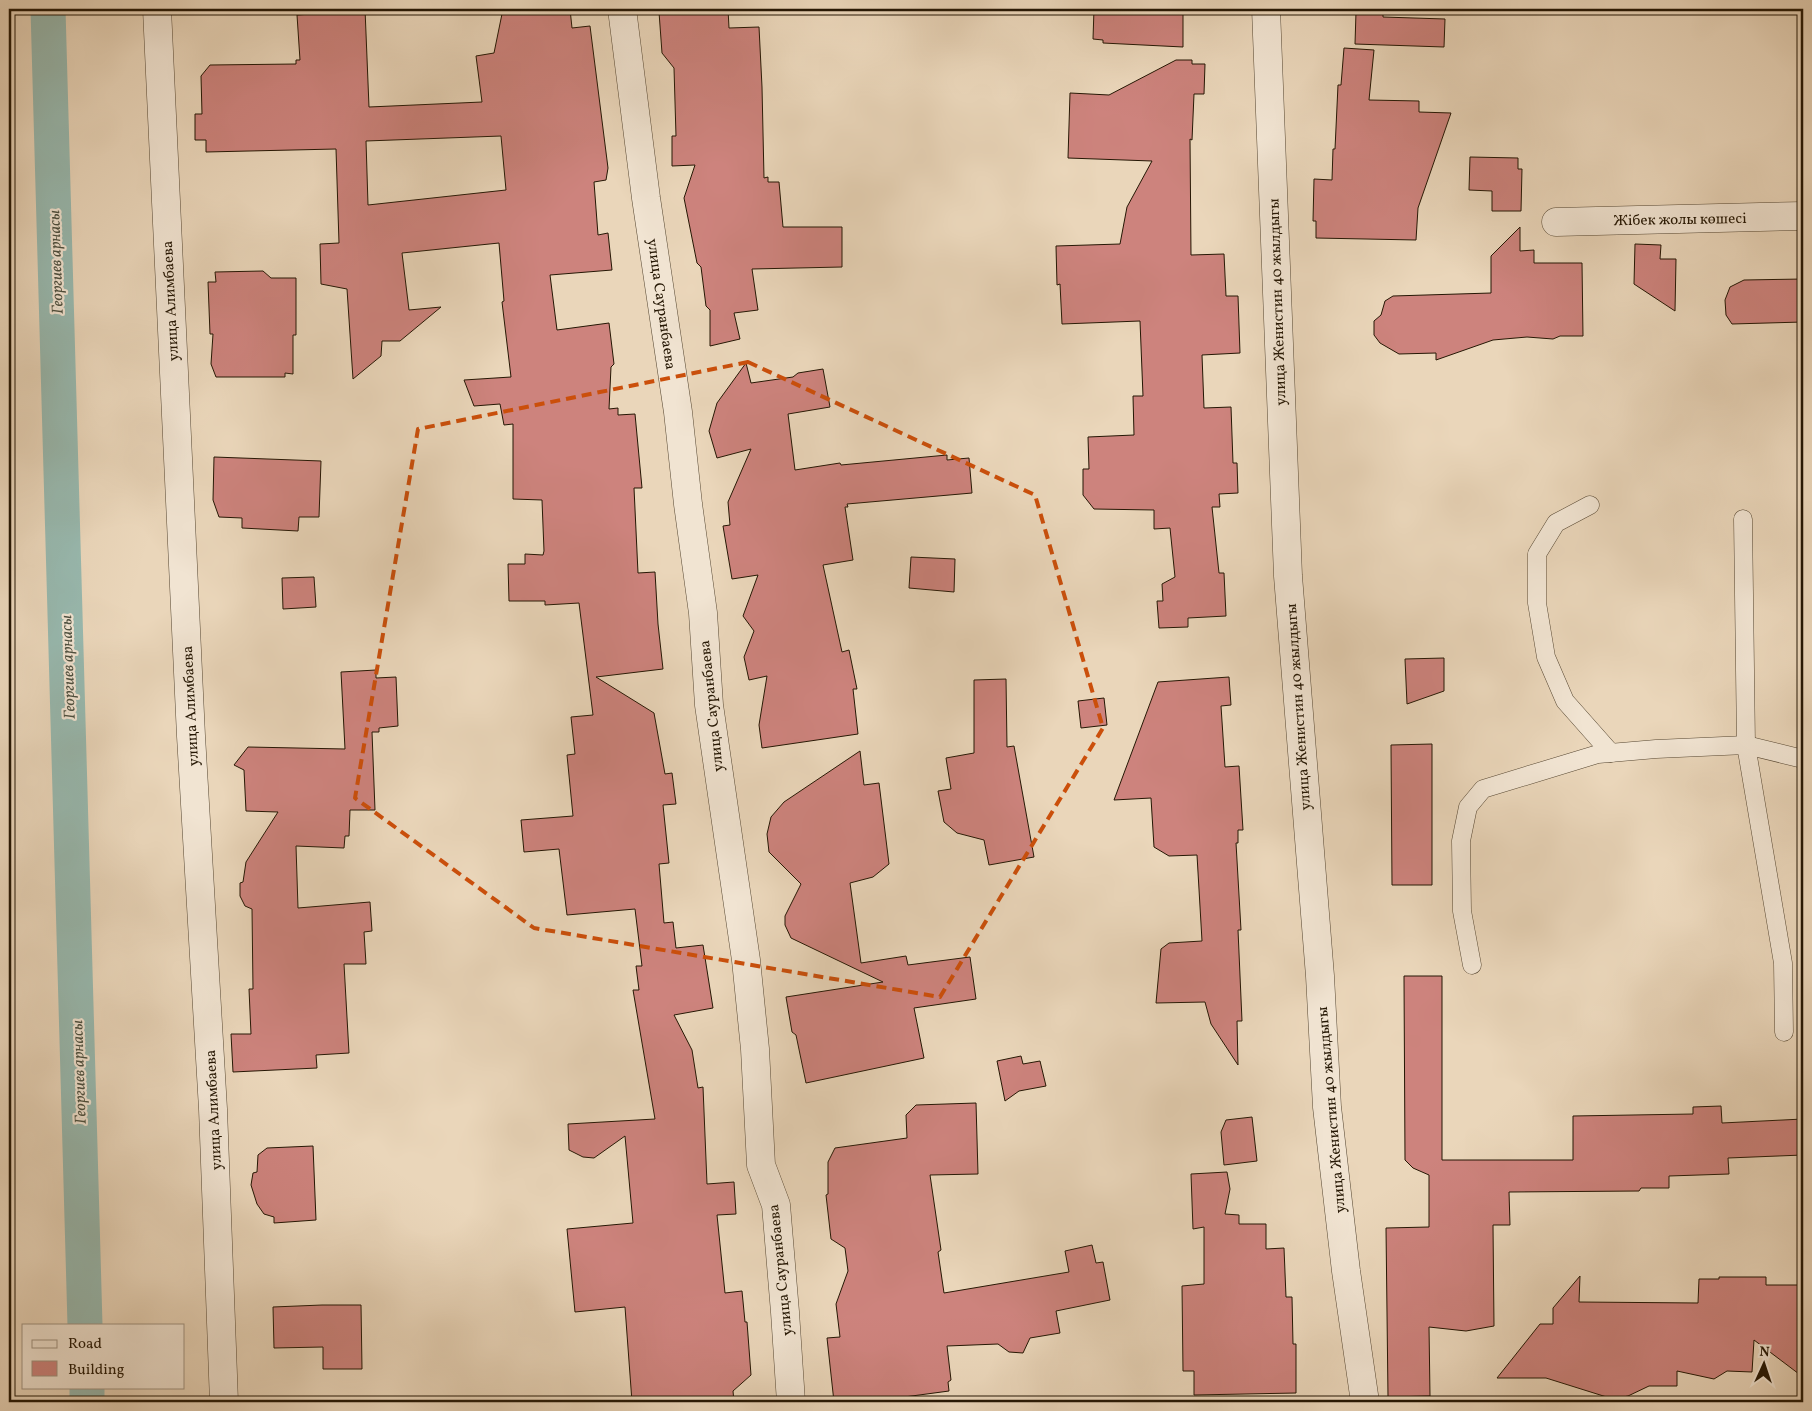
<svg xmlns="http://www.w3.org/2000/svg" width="1812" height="1411" font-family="Vollkorn,serif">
	<rect width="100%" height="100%" fill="#ead6ba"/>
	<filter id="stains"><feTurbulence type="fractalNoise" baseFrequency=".004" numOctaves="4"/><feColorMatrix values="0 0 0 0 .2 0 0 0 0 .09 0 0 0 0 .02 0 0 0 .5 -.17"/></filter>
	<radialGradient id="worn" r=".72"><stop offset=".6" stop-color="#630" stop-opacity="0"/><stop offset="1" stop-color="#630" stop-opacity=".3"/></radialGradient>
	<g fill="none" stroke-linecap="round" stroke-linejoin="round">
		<g stroke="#98b9af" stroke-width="35">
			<path d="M 48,9 L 85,1325"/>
			<path d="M 87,1387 L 87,1402"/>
		</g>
	</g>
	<g fill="#cd837d" stroke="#251704" fill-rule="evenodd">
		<path d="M 311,9 L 365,9 L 369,107 L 482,102 L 476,56 L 494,53 L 503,9 L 570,9 L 572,28 L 590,26 L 608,168 L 606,180 L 594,182 L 598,235 L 608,233 L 612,270 L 550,275 L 557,330 L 609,323 L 614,364 L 611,367 L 609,409 L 618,408 L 618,415 L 635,414 L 642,488 L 634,488 L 638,573 L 655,572 L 658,624 L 663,669 L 596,677 L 654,713 L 665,774 L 672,773 L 676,804 L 663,805 L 669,863 L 659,864 L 664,923 L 673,922 L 676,948 L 703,945 L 713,1008 L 674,1015 L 692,1050 L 698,1088 L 703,1087 L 707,1184 L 734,1182 L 736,1214 L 717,1215 L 725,1293 L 742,1291 L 745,1322 L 747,1322 L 751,1375 L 733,1391 L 734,1402 L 632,1402 L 625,1307 L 575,1312 L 567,1229 L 633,1223 L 625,1136 L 594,1158 L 583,1157 L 569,1150 L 568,1124 L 655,1119 L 633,990 L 639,990 L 636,966 L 642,966 L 635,909 L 567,915 L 559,849 L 524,852 L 521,820 L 573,816 L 567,755 L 575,754 L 571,717 L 593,715 L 579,603 L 545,605 L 545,601 L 509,601 L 508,564 L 525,564 L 525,554 L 543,555 L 544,551 L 542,500 L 513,499 L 513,424 L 504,425 L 500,404 L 474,406 L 464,380 L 511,377 L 502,302 L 504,301 L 499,243 L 402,253 L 409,310 L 441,307 L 400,341 L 382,341 L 381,356 L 353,379 L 347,289 L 321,284 L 320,244 L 339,243 L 336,149 L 206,152 L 206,140 L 195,140 L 195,114 L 202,114 L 201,76 L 210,65 L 296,64 L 296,60 L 300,60 L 297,15 L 311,14 ZM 501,136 L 506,190 L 368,205 L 366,141 Z"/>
		<path d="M 728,9 L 729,28 L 759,27 L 762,87 L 764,178 L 768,177 L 768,182 L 779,182 L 783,227 L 842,227 L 842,267 L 752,269 L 758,310 L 734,313 L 740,339 L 710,346 L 710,310 L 706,306 L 701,267 L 697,263 L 684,198 L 695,165 L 672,166 L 672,136 L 676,136 L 674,68 L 662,53 L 659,12 Z"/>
		<path d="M 1094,9 L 1183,9 L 1183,47 L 1103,43 L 1103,40 L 1093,39 Z"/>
		<path d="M 1356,12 L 1383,13 L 1383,17 L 1445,19 L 1444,47 L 1355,44 Z"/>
		<path d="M 1344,48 L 1374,50 L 1369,100 L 1419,101 L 1419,112 L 1451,113 L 1418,208 L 1416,240 L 1316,238 L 1316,221 L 1313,221 L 1314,179 L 1332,180 L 1333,149 L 1335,149 L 1338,85 L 1341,85 Z"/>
		<path d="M 1176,60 L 1192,60 L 1192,64 L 1205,64 L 1204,94 L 1194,94 L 1192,140 L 1190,139 L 1191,255 L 1224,254 L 1226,296 L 1238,296 L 1240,353 L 1202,355 L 1204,408 L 1231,407 L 1233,463 L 1237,463 L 1238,493 L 1219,494 L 1220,507 L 1212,507 L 1219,573 L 1224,573 L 1226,616 L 1188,618 L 1188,627 L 1159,628 L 1157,601 L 1163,601 L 1162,584 L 1175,577 L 1170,528 L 1154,529 L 1154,510 L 1094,509 L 1083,495 L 1083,469 L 1089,469 L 1088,437 L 1134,435 L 1133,396 L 1143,396 L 1140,321 L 1062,324 L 1060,284 L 1057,285 L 1056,246 L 1120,244 L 1127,207 L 1152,161 L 1068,158 L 1070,93 L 1109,95 Z"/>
		<path d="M 1470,157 L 1518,158 L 1518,169 L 1522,169 L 1521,211 L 1492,211 L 1492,191 L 1469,190 Z"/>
		<path d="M 1520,227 L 1520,251 L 1534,250 L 1534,263 L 1582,263 L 1583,336 L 1560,336 L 1553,339 L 1527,337 L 1493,340 L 1436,360 L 1436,353 L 1399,354 L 1380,343 L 1374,335 L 1374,321 L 1381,315 L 1385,301 L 1393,296 L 1491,293 L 1491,256 Z"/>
		<path d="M 1635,244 L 1661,245 L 1660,259 L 1676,259 L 1675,311 L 1634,284 Z"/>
		<path d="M 263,271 L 271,278 L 296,278 L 296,335 L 293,335 L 293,374 L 285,373 L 285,377 L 216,377 L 211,364 L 213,334 L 210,334 L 208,282 L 216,282 L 215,272 Z"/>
		<path d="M 1803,279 L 1803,322 L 1732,324 L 1726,315 L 1725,300 L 1730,287 L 1744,280 Z"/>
		<path d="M 746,363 L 751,383 L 793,377 L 798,373 L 823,369 L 830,407 L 788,414 L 795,470 L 840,463 L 841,465 L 947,455 L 947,460 L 969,458 L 972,493 L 847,504 L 848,507 L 845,507 L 853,560 L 823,565 L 842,652 L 849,650 L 857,689 L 853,689 L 858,734 L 762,748 L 759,725 L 767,676 L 749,680 L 744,657 L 754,631 L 743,616 L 758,575 L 732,579 L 723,526 L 730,525 L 728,502 L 751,449 L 717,458 L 709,431 L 717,403 Z"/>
		<path d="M 214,457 L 321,461 L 319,517 L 299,517 L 298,531 L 242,528 L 242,518 L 219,517 L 213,500 Z"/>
		<path d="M 911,557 L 955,559 L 954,592 L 909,588 Z"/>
		<path d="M 314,577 L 316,607 L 283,609 L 282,578 Z"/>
		<path d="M 1444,658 L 1444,691 L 1407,704 L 1405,659 Z"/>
		<path d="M 376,670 L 376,678 L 396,677 L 398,726 L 379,728 L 379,732 L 372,732 L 375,810 L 350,810 L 349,836 L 345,836 L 344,848 L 296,846 L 298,908 L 370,902 L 372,931 L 364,932 L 366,964 L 344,964 L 349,1053 L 316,1055 L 317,1068 L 233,1072 L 231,1034 L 251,1034 L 249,989 L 253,989 L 252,909 L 245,906 L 240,896 L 240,883 L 243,882 L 246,862 L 278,812 L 246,811 L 244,770 L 234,765 L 248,747 L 345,749 L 341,672 Z"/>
		<path d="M 1229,677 L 1231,705 L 1221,706 L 1225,767 L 1239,766 L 1243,830 L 1238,830 L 1238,843 L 1236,843 L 1241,930 L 1238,930 L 1242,1021 L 1237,1021 L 1238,1065 L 1211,1024 L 1205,1002 L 1156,1003 L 1161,949 L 1169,943 L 1202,941 L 1197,855 L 1169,856 L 1154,847 L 1151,798 L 1114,800 L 1158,682 Z"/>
		<path d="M 1006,679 L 1007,747 L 1014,746 L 1034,857 L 989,865 L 984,840 L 957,833 L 944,822 L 938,791 L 951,789 L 946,758 L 974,753 L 974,680 Z"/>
		<path d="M 1104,698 L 1107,725 L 1081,728 L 1078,701 Z"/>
		<path d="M 1432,744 L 1432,885 L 1392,885 L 1391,745 Z"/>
		<path d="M 860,751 L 864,785 L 879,783 L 889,864 L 873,877 L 850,883 L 861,963 L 906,956 L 908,965 L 970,957 L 976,999 L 914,1008 L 924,1058 L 806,1083 L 796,1035 L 792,1032 L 786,997 L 883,982 L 791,938 L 785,925 L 785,916 L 801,884 L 769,852 L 767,834 L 771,817 L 784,802 Z"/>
		<path d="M 1404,976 L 1442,976 L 1442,1160 L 1573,1160 L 1573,1116 L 1693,1114 L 1693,1107 L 1721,1106 L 1722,1123 L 1803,1119 L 1803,1155 L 1728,1158 L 1729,1174 L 1669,1176 L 1669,1188 L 1641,1188 L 1639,1191 L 1509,1192 L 1510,1225 L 1493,1225 L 1494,1326 L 1466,1331 L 1429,1327 L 1430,1396 L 1388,1397 L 1386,1228 L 1429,1227 L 1429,1175 L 1413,1168 L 1405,1160 Z"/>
		<path d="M 1021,1056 L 1023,1064 L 1040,1061 L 1046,1086 L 1019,1091 L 1005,1101 L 997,1061 Z"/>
		<path d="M 976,1103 L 978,1174 L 930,1175 L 941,1250 L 938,1252 L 944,1293 L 1069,1272 L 1065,1251 L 1092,1245 L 1096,1263 L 1103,1262 L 1110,1300 L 1056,1311 L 1060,1333 L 1030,1338 L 1023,1353 L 1009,1352 L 998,1344 L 947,1346 L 951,1380 L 948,1382 L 949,1391 L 867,1402 L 834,1402 L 827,1338 L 840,1337 L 836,1304 L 848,1271 L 845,1248 L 831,1239 L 826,1195 L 828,1194 L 828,1162 L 835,1148 L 907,1138 L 906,1115 L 916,1105 Z"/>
		<path d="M 1252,1117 L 1257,1161 L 1224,1165 L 1221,1132 L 1226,1120 Z"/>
		<path d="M 313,1146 L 316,1220 L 274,1223 L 274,1217 L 264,1214 L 257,1204 L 251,1185 L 253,1173 L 257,1172 L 258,1155 L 267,1148 Z"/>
		<path d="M 1227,1172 L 1230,1189 L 1225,1214 L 1239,1215 L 1239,1224 L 1266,1224 L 1266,1249 L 1284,1248 L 1286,1297 L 1292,1297 L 1293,1344 L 1296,1344 L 1296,1393 L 1194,1395 L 1194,1371 L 1183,1371 L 1182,1286 L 1204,1284 L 1204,1227 L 1193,1229 L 1191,1174 Z"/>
		<path d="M 1580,1276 L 1579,1302 L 1698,1303 L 1699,1279 L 1719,1279 L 1719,1277 L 1766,1277 L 1766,1285 L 1803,1285 L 1803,1377 L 1754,1340 L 1752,1372 L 1727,1371 L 1714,1379 L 1677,1371 L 1677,1386 L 1649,1386 L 1628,1396 L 1613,1399 L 1546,1378 L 1497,1378 L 1540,1324 L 1553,1324 L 1553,1308 Z"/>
		<path d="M 322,1305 L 361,1305 L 362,1369 L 323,1369 L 323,1347 L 274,1348 L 273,1307 Z"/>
	</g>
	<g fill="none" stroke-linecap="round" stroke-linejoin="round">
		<defs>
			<g id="service">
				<path d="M 1590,505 L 1556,523 L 1537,554 L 1537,603 L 1546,657 L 1565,701 L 1611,753"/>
				<path d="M 1743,519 L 1746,745 L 1783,963 L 1784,1032"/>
				<path d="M 1472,965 L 1462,911 L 1461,841 L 1468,807 L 1483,789 L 1598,754 L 1656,749 L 1746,745 L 1803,759"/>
			</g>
			<g id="minor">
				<path d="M 157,9 L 191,736 L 213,1109 L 224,1402"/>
				<path d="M 622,9 L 646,198 L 678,412 L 688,504 L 703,613 L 709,705 L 746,960 L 755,1049 L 761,1165 L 776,1205 L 785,1312 L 791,1402"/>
				<path d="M 1266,9 L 1288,576 L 1320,976 L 1327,1107 L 1346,1271 L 1365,1402"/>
				<path d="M 1556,222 L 1803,216"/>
			</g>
		</defs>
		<use href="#service" stroke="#564732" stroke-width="19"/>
		<use href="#minor" stroke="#564732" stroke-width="29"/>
		<use href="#service" stroke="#f1e4d2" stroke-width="18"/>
		<use href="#minor" stroke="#f1e4d2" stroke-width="28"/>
	</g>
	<path fill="none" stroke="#cb4f0b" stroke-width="4" stroke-dasharray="10 6" stroke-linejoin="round" d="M 748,362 L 1035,495 L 1103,728 L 940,997 L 534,928 L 355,798 L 418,429 Z"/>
	<g text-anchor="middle" stroke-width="4.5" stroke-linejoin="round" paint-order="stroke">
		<g font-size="15" fill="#251704" stroke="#f1e4d2">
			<text transform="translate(1680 219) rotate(-1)" y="5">Жібек жолы көшесі</text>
			<text transform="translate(170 301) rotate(-93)" y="5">улица Алимбаева</text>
			<text transform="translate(1277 302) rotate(-92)" y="5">улица Женистин 40 жылдыгы</text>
			<text transform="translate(662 304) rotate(82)" y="5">улица Сауранбаева</text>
			<text transform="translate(190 706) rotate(-93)" y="5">улица Алимбаева</text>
			<text transform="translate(711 706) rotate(-96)" y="5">улица Сауранбаева</text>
			<text transform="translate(1298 707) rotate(-94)" y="5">улица Женистин 40 жылдыгы</text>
			<text transform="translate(213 1110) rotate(-93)" y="5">улица Алимбаева</text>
			<text transform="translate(1331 1110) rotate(-95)" y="5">улица Женистин 40 жылдыгы</text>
			<text transform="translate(780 1270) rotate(-96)" y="5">улица Сауранбаева</text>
		</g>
		<g font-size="16" font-style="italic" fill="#4d5040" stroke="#f1e4d2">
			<text transform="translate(55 262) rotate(-92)" y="6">Георгиев арнасы</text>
			<text transform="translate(67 667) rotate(-92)" y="6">Георгиев арнасы</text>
			<text transform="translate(78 1072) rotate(-92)" y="6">Георгиев арнасы</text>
		</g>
	</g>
	<rect width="1812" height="1411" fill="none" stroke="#ead6ba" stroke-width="30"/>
	<rect x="10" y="10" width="1792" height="1391" fill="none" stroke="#251704" stroke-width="2.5"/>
	<rect x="15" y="15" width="1782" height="1381" fill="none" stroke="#251704"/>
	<rect x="22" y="1324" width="162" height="65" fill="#f1e4d2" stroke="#9f9280"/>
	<rect x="32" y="1340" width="25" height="8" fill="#f1e4d2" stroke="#9f9280"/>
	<text x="68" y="1348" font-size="15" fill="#251704">Road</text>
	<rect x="32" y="1361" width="25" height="15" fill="#cd837d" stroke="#9f9280"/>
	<text x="68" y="1374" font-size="15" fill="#251704">Building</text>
	<g transform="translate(1764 1364) rotate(3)" stroke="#f1e4d2" stroke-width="4" paint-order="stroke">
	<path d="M0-4L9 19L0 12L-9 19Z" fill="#251704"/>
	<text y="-8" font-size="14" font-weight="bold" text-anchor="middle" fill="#251704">N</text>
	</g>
	<rect width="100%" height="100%" filter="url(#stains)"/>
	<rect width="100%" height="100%" fill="url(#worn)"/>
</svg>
